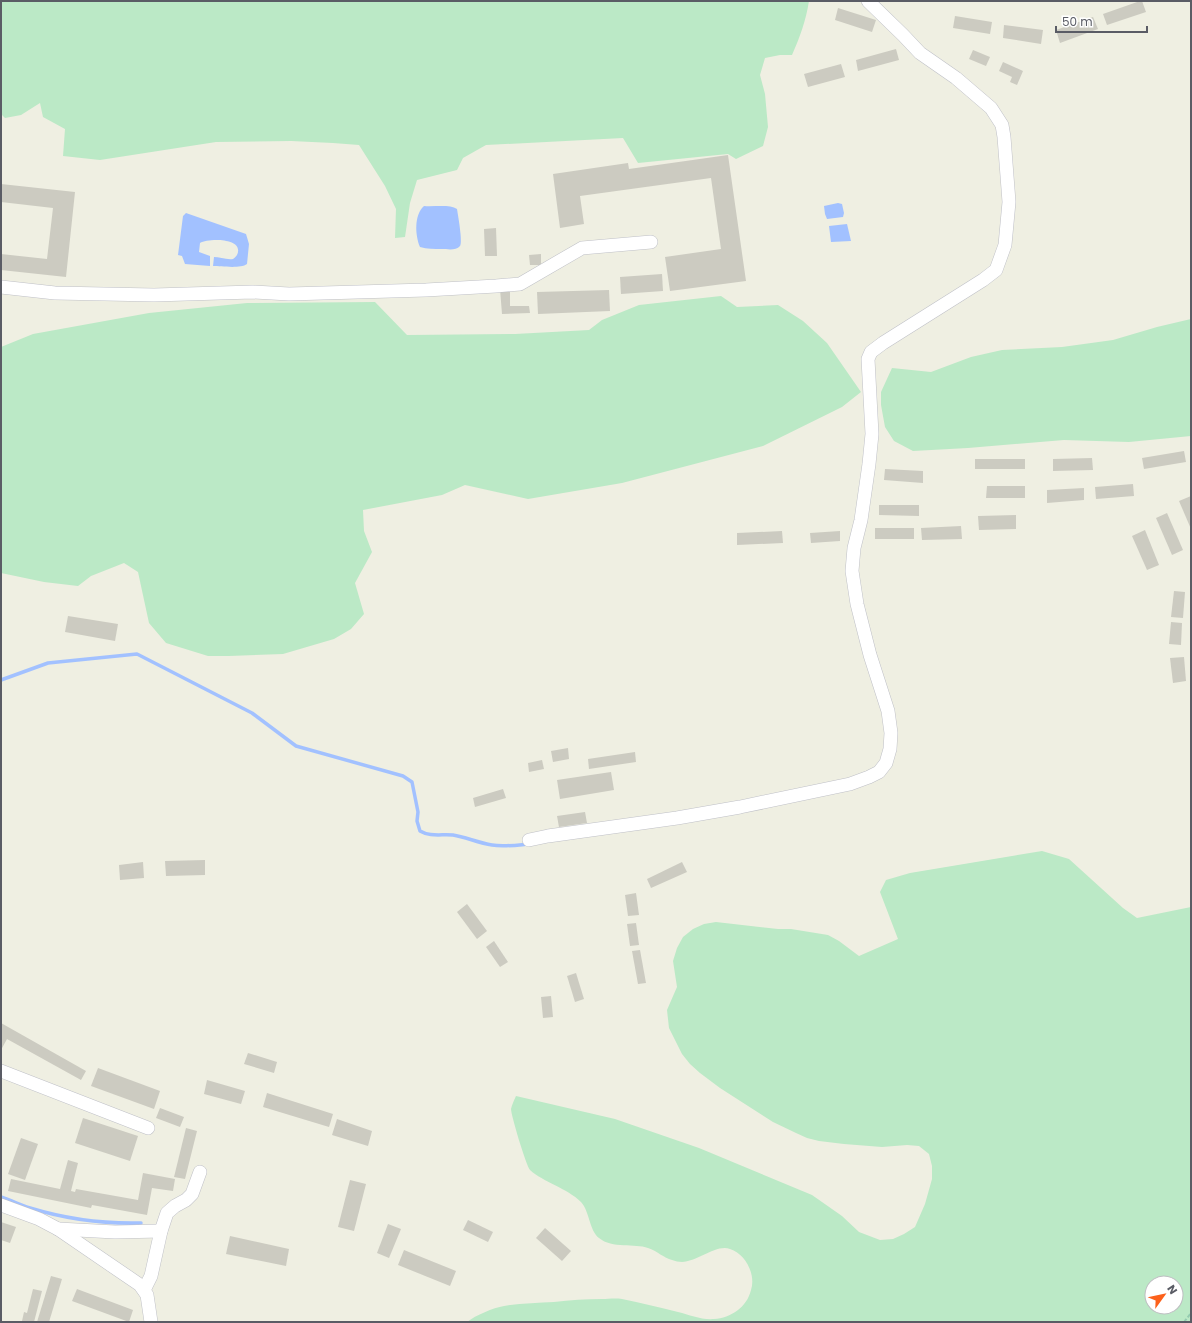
<svg xmlns="http://www.w3.org/2000/svg" width="1192" height="1323" font-family="Poppins,sans-serif">
	<rect width="100%" height="100%" fill="#efefe2"/>
	<g fill="#bbe9c6" fill-rule="evenodd">
		<path d="M 1,1 L 809,1 C 806,20 800,37 792,55 L 780,55 L 765,58 L 760,75 L 765,94 L 768,127 L 763,146 L 736,159 L 728,154 L 638,163 L 623,138 L 486,145 L 463,158 L 457,170 L 417,180 L 410,203 L 405,237 L 395,238 L 396,209 L 385,186 L 359,145 L 333,143 L 291,141 L 216,142 L 100,160 L 63,156 L 65,129 L 43,117 L 40,103 L 21,115 L 5,118 L 1,114 Z"/>
		<path d="M 721,296 L 737,307 L 778,305 L 803,321 L 827,343 L 861,392 L 842,407 L 763,446 L 622,483 L 528,499 L 465,485 L 442,495 L 363,510 L 364,531 L 372,552 L 355,583 L 364,614 L 351,629 L 334,639 L 283,654 L 229,656 L 208,656 L 166,643 L 149,623 L 138,572 L 124,563 L 91,576 L 78,586 L 44,582 L 1,573 L 1,347 L 33,334 L 149,313 L 247,303 L 375,302 L 407,335 L 515,334 L 589,330 L 602,320 L 639,305 Z"/>
		<path d="M 1191,319 L 1191,436 L 1129,442 L 1064,440 L 968,448 L 913,451 L 894,441 L 885,427 L 881,405 L 881,392 L 892,368 L 931,372 L 971,357 L 1002,350 L 1062,347 L 1113,340 L 1157,327 Z"/>
		<path d="M 1042,851 L 1069,859 L 1123,908 L 1137,918 L 1191,907 L 1191,1322 L 467,1322 C 476,1315 493,1308 504,1306 C 520,1303 538,1303 554,1302 C 570,1300 586,1299 602,1299 C 608,1299 615,1298 622,1299 C 641,1303 659,1307 678,1312 C 690,1315 701,1320 714,1319 C 731,1318 747,1307 751,1290 C 756,1275 746,1254 730,1249 C 716,1244 697,1262 682,1262 C 679,1262 675,1261 672,1260 C 664,1258 657,1251 648,1248 C 635,1243 612,1249 599,1238 C 589,1230 590,1212 581,1202 C 567,1188 543,1182 530,1170 C 526,1165 511,1115 511,1109 C 512,1105 514,1100 516,1096 L 615,1119 L 699,1148 L 812,1195 L 842,1216 L 859,1232 L 880,1240 L 893,1239 L 904,1234 L 915,1227 L 925,1204 L 932,1179 L 932,1166 L 929,1154 L 919,1146 L 907,1145 L 882,1147 L 844,1144 L 819,1141 L 807,1138 L 796,1133 L 773,1122 L 720,1088 L 700,1073 L 690,1064 L 682,1054 L 669,1028 L 667,1010 L 677,987 L 673,961 L 677,948 L 683,937 L 693,929 L 704,924 L 716,922 L 778,929 L 791,929 L 828,935 L 839,941 L 859,956 L 898,939 L 880,892 L 886,880 L 910,873 ZM 1152,1283 L 1176,1283 L 1176,1307 L 1152,1307 Z"/>
	</g>
	<g fill="#a2c1ff">
		<path d="M 838,203 L 842,204 L 844,213 L 843,217 L 827,219 L 825,214 L 824,206 Z"/>
		<path d="M 424,206 C 434,207 450,204 457,209 C 458,215 463,243 460,246 C 456,251 447,249 442,249 C 434,249 427,249 420,247 C 415,235 414,215 424,206 Z"/>
		<path d="M 186,213 L 246,234 L 249,244 L 247,264 C 240,269 221,266 213,266 L 214,257 C 219,257 227,260 233,259 C 235,258 236,256 237,255 C 245,238 209,238 200,243 L 199,252 L 210,256 L 210,266 L 185,264 L 182,256 L 178,255 L 183,216 Z"/>
		<path d="M 847,224 L 851,241 L 831,242 L 829,226 Z"/>
	</g>
	<g fill="none" stroke-linecap="round" stroke-linejoin="round">
		<g stroke="#a2c1ff" stroke-width="3.5">
			<path d="M 1,680 L 48,663 L 137,654 L 252,713 L 296,746 L 403,776 L 412,782 L 418,812 L 417,821 L 420,831 C 430,837 441,834 453,835 C 466,837 478,843 492,845 C 504,847 517,845 529,844"/>
			<path d="M 1,1197 C 11,1200 20,1205 30,1208 C 66,1219 103,1224 141,1223"/>
		</g>
	</g>
	<g fill="#cccbc1">
		<path d="M 1140,1 L 1142,1 L 1146,12 L 1107,25 L 1103,14 Z"/>
		<path d="M 838,8 L 876,20 L 872,32 L 835,20 Z"/>
		<path d="M 955,16 L 992,22 L 990,34 L 953,28 Z"/>
		<path d="M 1093,17 L 1098,29 L 1060,43 L 1056,30 Z"/>
		<path d="M 1004,25 L 1043,30 L 1041,44 L 1003,38 Z"/>
		<path d="M 896,49 L 899,60 L 858,71 L 856,60 Z"/>
		<path d="M 973,50 L 990,57 L 986,66 L 969,59 Z"/>
		<path d="M 1003,62 L 1023,71 L 1017,85 L 1010,82 L 1012,77 L 999,71 Z"/>
		<path d="M 841,64 L 845,77 L 808,87 L 804,74 Z"/>
		<path d="M 728,155 L 746,281 L 670,291 L 665,257 L 721,249 L 711,178 L 580,196 L 584,224 L 560,228 L 553,174 L 628,163 L 629,169 Z"/>
		<path d="M 1,184 L 75,192 L 66,277 L 1,270 L 1,254 L 47,259 L 53,208 L 1,202 Z"/>
		<path d="M 496,228 L 497,256 L 485,256 L 484,229 Z"/>
		<path d="M 541,254 L 541,265 L 530,265 L 529,255 Z"/>
		<path d="M 662,274 L 663,291 L 621,294 L 620,277 Z"/>
		<path d="M 510,288 L 510,306 L 529,306 L 530,313 L 502,314 L 500,289 Z"/>
		<path d="M 609,290 L 610,311 L 538,314 L 537,292 Z"/>
		<path d="M 1184,451 L 1186,462 L 1144,469 L 1142,458 Z"/>
		<path d="M 1092,458 L 1093,470 L 1053,471 L 1053,459 Z"/>
		<rect x="975" y="459" width="50" height="10"/>
		<path d="M 885,469 L 923,471 L 923,483 L 884,480 Z"/>
		<path d="M 1133,484 L 1134,496 L 1096,499 L 1095,487 Z"/>
		<path d="M 987,486 L 1025,486 L 1025,498 L 986,498 Z"/>
		<path d="M 1084,488 L 1084,500 L 1047,503 L 1047,490 Z"/>
		<path d="M 1191,496 L 1191,529 L 1179,501 Z"/>
		<path d="M 879,505 L 919,505 L 919,516 L 879,515 Z"/>
		<path d="M 1167,513 L 1183,550 L 1172,555 L 1156,518 Z"/>
		<path d="M 1016,515 L 1016,529 L 979,530 L 978,516 Z"/>
		<path d="M 961,526 L 962,539 L 922,540 L 921,528 Z"/>
		<rect x="875" y="528" width="39" height="11"/>
		<path d="M 1145,530 L 1159,565 L 1147,570 L 1132,536 Z"/>
		<path d="M 782,531 L 783,543 L 737,545 L 737,533 Z"/>
		<path d="M 840,531 L 840,541 L 811,543 L 810,533 Z"/>
		<path d="M 1174,591 L 1185,592 L 1183,618 L 1171,617 Z"/>
		<path d="M 68,616 L 118,624 L 115,641 L 65,632 Z"/>
		<path d="M 1171,622 L 1182,623 L 1181,645 L 1169,644 Z"/>
		<path d="M 1184,657 L 1186,681 L 1173,683 L 1170,658 Z"/>
		<path d="M 568,748 L 569,759 L 553,762 L 551,751 Z"/>
		<path d="M 635,752 L 636,762 L 589,769 L 588,759 Z"/>
		<path d="M 542,760 L 544,769 L 529,772 L 528,763 Z"/>
		<path d="M 611,772 L 614,790 L 560,799 L 557,780 Z"/>
		<path d="M 503,789 L 506,798 L 475,807 L 473,798 Z"/>
		<path d="M 585,812 L 587,823 L 559,827 L 557,816 Z"/>
		<path d="M 205,860 L 205,875 L 166,876 L 165,861 Z"/>
		<path d="M 143,862 L 144,878 L 120,880 L 119,865 Z"/>
		<path d="M 682,862 L 687,872 L 651,888 L 647,879 Z"/>
		<path d="M 636,893 L 639,915 L 628,916 L 625,895 Z"/>
		<path d="M 467,904 L 487,931 L 477,939 L 457,912 Z"/>
		<path d="M 636,923 L 639,945 L 630,946 L 627,924 Z"/>
		<path d="M 494,941 L 508,962 L 500,967 L 486,947 Z"/>
		<path d="M 640,950 L 646,983 L 638,984 L 632,951 Z"/>
		<path d="M 576,973 L 584,999 L 575,1002 L 567,976 Z"/>
		<path d="M 551,996 L 553,1017 L 543,1018 L 541,997 Z"/>
		<path d="M 1,1023 L 86,1071 L 81,1080 L 7,1039 L 1,1050 Z"/>
		<path d="M 248,1053 L 277,1062 L 274,1073 L 244,1064 Z"/>
		<path d="M 98,1068 L 160,1091 L 154,1109 L 91,1086 Z"/>
		<path d="M 207,1080 L 245,1091 L 241,1104 L 204,1094 Z"/>
		<path d="M 267,1093 L 333,1114 L 329,1127 L 263,1107 Z"/>
		<path d="M 160,1108 L 184,1117 L 180,1127 L 156,1118 Z"/>
		<path d="M 83,1118 L 138,1136 L 130,1161 L 75,1143 Z"/>
		<path d="M 337,1119 L 372,1131 L 368,1146 L 332,1135 Z"/>
		<path d="M 186,1128 L 197,1131 L 185,1179 L 174,1177 Z"/>
		<path d="M 21,1138 L 38,1144 L 25,1180 L 8,1174 Z"/>
		<path d="M 68,1160 L 78,1163 L 71,1191 L 75,1192 L 76,1189 L 138,1200 L 143,1173 L 175,1179 L 173,1191 L 152,1188 L 147,1215 L 92,1205 L 91,1208 L 8,1191 L 11,1179 L 60,1189 Z"/>
		<path d="M 350,1180 L 366,1184 L 354,1231 L 338,1227 Z"/>
		<path d="M 468,1220 L 493,1232 L 488,1242 L 463,1230 Z"/>
		<path d="M 1,1222 L 16,1227 L 10,1243 L 1,1240 Z"/>
		<path d="M 388,1224 L 401,1229 L 389,1258 L 377,1253 Z"/>
		<path d="M 545,1228 L 571,1251 L 562,1261 L 536,1238 Z"/>
		<path d="M 230,1236 L 289,1249 L 286,1266 L 226,1254 Z"/>
		<path d="M 404,1250 L 456,1271 L 450,1286 L 398,1265 Z"/>
		<path d="M 51,1276 L 62,1279 L 49,1322 L 37,1322 Z"/>
		<path d="M 33,1289 L 42,1291 L 34,1322 L 22,1321 L 24,1312 L 27,1313 Z"/>
		<path d="M 77,1289 L 133,1310 L 129,1322 L 72,1301 Z"/>
	</g>
	<g fill="none" stroke-linecap="round" stroke-linejoin="round">
		<defs>
			<g id="minor">
				<path d="M 1,287 L 55,293 L 154,295 L 253,292 L 289,294 L 426,290 L 496,286 L 520,284 L 582,248 L 651,242"/>
				<path d="M 529,840 L 548,836 L 677,818 L 740,807 L 850,784 L 869,777 L 879,772 L 886,763 L 890,749 L 891,733 L 888,711 L 870,655 L 857,604 L 852,571 L 854,548 L 861,520 L 869,464 L 872,434 L 868,359 L 871,352 L 883,343 L 983,280 L 996,270 L 1005,245 L 1009,202 L 1004,137 L 1002,125 L 991,108 L 956,78 L 920,53 L 903,35 L 868,1"/>
				<path d="M 1,1071 L 148,1128"/>
				<path d="M 1,1205 L 39,1219 L 58,1229 L 140,1285 L 147,1295 L 151,1322"/>
				<path d="M 58,1229 L 115,1232 L 161,1231"/>
				<path d="M 144,1290 L 151,1276 L 161,1231 L 167,1213 L 175,1206 L 186,1200 L 192,1194 L 200,1172"/>
			</g>
		</defs>
		<use href="#minor" stroke="#bfc0c7" stroke-width="14"/>
		<path stroke="#94cbb0" stroke-width="2" stroke-dasharray="4 2" stroke-linecap="butt" d="M 1184,1322 L 1191,1313"/>
		<use href="#minor" stroke="#fff" stroke-width="13"/>
	</g>
	<rect width="1192" height="1323" fill="none" stroke="#5a5c65" stroke-width="4"/>
	<g transform="translate(1164 1295) rotate(57)"><circle r="19" fill="#ffffff" stroke="#bdbec1"/>
	<path d="M0-3L7 15L0 10L-7 15Z" fill="#fc611b"/>
	<text y="-6" font-size="11" font-weight="bold" text-anchor="middle" fill="#5a5c65">N</text>
	</g>
	<path d="M1056 26v6h91v-6" fill="none" stroke="#5a5c65" stroke-width="2"/>
	<text x="1062" y="26" font-size="12" fill="#5a5c65" stroke="#ffffff" stroke-width="3" paint-order="stroke">50 m</text>
</svg>
